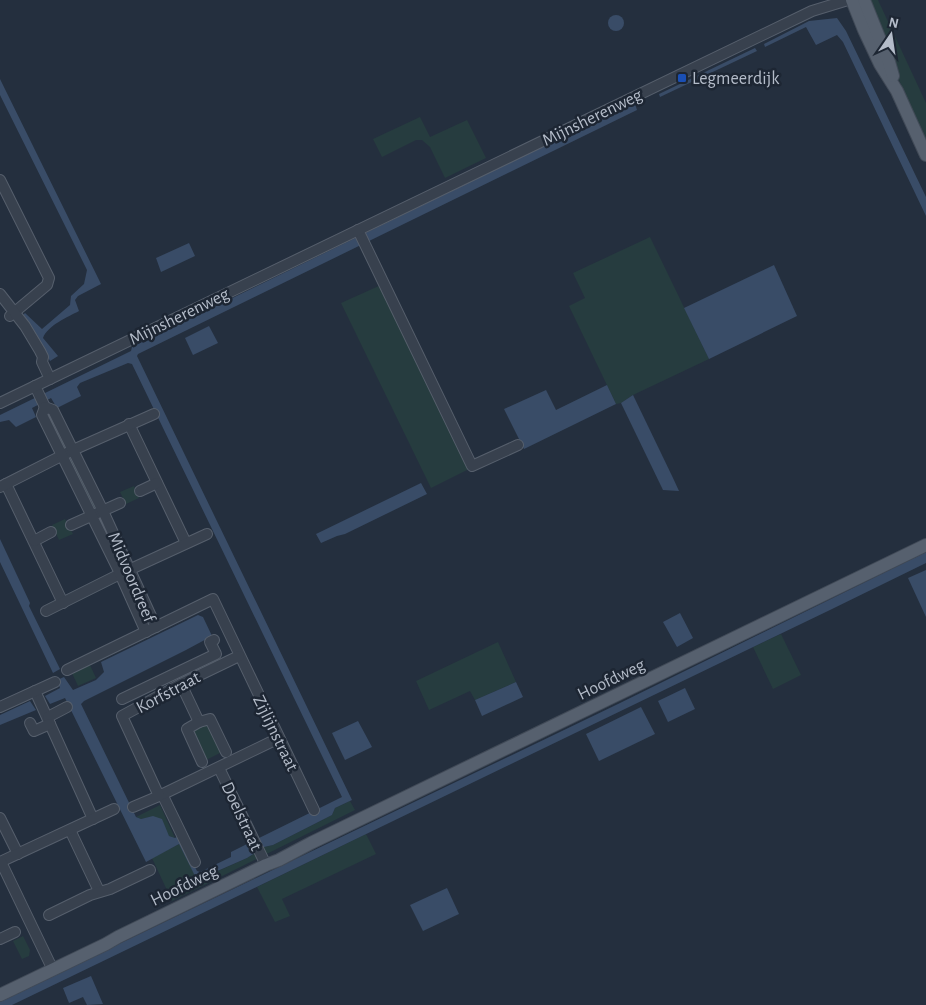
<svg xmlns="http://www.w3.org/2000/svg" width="926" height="1005" font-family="'Alegreya Sans',sans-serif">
	<rect width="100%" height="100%" fill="#242f3e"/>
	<g fill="#263c3f">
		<path d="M 868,0 L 878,0 L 926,103 L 926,146 L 881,36 Z"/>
		<path d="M 420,117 L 430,137 L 467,120 L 486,158 L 445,178 L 430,147 L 422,140 L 416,140 L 382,157 L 373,139 Z"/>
		<path d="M 650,237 L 709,359 L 633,395 L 621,403 L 616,404 L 569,306 L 585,298 L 573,273 Z"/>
		<path d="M 381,285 L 469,469 L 431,488 L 341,303 Z"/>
		<path d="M 51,412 L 151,621 L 146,623 L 46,414 Z"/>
		<path d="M 134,486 L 139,498 L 126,504 L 120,492 Z"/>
		<path d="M 65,519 L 73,534 L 59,540 L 52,525 Z"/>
		<path d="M 781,634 L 801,675 L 773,689 L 753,647 Z"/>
		<path d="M 498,642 L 516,682 L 475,700 L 470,691 L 429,710 L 416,681 Z"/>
		<path d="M 89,663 L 96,678 L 78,686 L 71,671 Z"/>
		<path d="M 208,723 L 222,752 L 206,760 L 191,731 Z"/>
		<path d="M 350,801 L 355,810 L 172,901 L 152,858 L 179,844 L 198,880 L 247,858 L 264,847 L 273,845 L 332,815 L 335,808 Z"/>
		<path d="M 160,805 L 175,838 L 169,836 L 152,817 L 141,819 L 136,817 Z"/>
		<path d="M 366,834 L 376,854 L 282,899 L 290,916 L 275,922 L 257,887 Z"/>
		<path d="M 23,936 L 30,950 L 29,956 L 22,959 L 13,941 Z"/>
	</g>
	<g fill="#394c67">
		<circle cx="616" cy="23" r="8"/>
		<path d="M 837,18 L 846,31 L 926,197 L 926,216 L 843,42 L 837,35 L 816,45 L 806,27 L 765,47 L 764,44 L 809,21 Z"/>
		<path d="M 755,48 L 757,51 L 660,97 L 659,94 Z"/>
		<path d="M 0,79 L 101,284 L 78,296 L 75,300 L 79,311 C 68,317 48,325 43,338 L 58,356 L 50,361 L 39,339 L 23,315 L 25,313 L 42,329 L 70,305 L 71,296 L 84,284 L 87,270 L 0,95 Z"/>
		<path d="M 632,103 L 635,104 L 637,110 L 138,354 L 137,356 L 352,800 L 335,808 L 332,815 L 273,845 L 264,847 L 247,858 L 197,880 L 179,844 L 146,862 L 65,698 L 50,704 L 45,696 L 60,688 L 57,680 L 64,677 L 73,690 L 96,680 L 104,672 L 101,662 L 198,615 L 203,617 L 212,636 L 186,650 L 84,701 L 81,704 L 136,817 L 141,819 L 153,816 L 162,819 L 169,836 L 175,838 L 179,836 L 197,871 L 200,872 L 231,857 L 231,852 L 342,797 L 132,364 L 128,363 L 80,383 L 77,387 L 81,396 L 57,408 L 51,398 L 32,408 L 36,417 L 16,427 L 9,420 L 0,422 L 0,415 L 131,351 L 132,347 Z"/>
		<path d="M 189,243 L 195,256 L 161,272 L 156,258 Z"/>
		<path d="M 774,265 L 797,316 L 709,359 L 684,308 Z"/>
		<path d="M 209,326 L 218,343 L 193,355 L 185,338 Z"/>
		<path d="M 607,385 L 616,404 L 524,449 L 504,409 L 546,390 L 556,410 Z"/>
		<path d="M 633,395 L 673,478 L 679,491 L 663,490 L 621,403 Z"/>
		<path d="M 421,483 L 427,494 L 345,534 L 337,536 L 321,543 L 316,534 Z"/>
		<path d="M 0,539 L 30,603 L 29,606 L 60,669 L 53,673 L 0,562 Z"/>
		<path d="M 926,552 L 926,563 L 830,610 L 12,1005 L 0,1005 L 0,1002 L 71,967 L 618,704 Z"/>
		<path d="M 926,570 L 926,617 L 908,578 Z"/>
		<path d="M 680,613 L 693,638 L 677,647 L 663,622 Z"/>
		<path d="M 516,682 L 523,697 L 482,716 L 475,700 Z"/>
		<path d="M 685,688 L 695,709 L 668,722 L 658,701 Z"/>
		<path d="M 30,701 L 36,710 L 0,725 L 0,715 Z"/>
		<path d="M 641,707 L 655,734 L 599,761 L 586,734 Z"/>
		<path d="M 358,721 L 372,747 L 345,760 L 332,733 Z"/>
		<path d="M 447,888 L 459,914 L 423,931 L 410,905 Z"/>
		<path d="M 91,976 L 103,1004 L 87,1005 L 83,997 L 69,1003 L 63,988 Z"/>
	</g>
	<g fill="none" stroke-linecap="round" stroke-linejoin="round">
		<defs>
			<g id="minor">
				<path d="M 0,180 L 49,278 L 47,285 L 10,316"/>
				<path d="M 358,230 L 472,466 L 518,445"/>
				<path d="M 0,294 L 25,326 L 40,351 L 43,357 L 42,362 L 50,379"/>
				<path d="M 35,386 L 45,407"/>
				<path d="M 0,403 L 812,11 L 848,0"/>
				<path d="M 129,424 L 186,543"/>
				<path d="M 6,484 L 63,603"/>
				<path d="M 0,487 L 73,450 L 154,414"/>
				<path d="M 140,491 L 157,483"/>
				<path d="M 71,525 L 120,503"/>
				<path d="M 34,541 L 51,532"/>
				<path d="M 46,611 L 120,574 L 207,534"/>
				<path d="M 146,632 L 117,567 L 42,415 L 45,407 L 53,410 L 103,511 L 156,627"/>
				<path d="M 67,670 L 213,599 L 314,810"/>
				<path d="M 181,684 L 199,722"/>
				<path d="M 35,691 L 93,819"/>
				<path d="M 122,699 L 216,654 L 210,642 L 214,640"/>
				<path d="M 0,707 L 55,682"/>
				<path d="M 48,717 L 67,707"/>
				<path d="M 30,723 L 34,731 L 50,724"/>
				<path d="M 202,762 L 187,729 L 199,722 L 210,719 L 226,752"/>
				<path d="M 219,768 L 266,865"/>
				<path d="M 162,794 L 195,862"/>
				<path d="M 159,796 L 279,738"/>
				<path d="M 133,807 L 159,796 L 122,716 L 181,684 L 239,656"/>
				<path d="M 0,818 L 18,854"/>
				<path d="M 70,830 L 99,891"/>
				<path d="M 0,862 L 114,809"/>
				<path d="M 1,862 L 53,970"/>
				<path d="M 49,915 L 90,895 L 110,889 L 150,870"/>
				<path d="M 0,939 L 15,932"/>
			</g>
			<g id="major">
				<path d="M 852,0 L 864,30 L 880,64 L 897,91 L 926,155"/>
				<path d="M 864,0 L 889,62 L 893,76"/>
				<path d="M 0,995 L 106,944 L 118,937 L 266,865 L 279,860 L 311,843 L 926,545"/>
			</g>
		</defs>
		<use href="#minor" stroke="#565f6c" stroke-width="12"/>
		<use href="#major" stroke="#414a57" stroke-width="14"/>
		<use href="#minor" stroke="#38414e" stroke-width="10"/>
		<use href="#major" stroke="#56606e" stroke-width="12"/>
	</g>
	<rect fill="#1a4fb4" stroke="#1d2633" stroke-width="2" x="677" y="73" width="10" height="10" rx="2.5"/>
	<g text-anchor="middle" stroke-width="5" stroke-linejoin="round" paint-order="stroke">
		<g font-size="18" fill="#b4bcc9" stroke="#1d2633" text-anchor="start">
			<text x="692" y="84">Legmeerdijk</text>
		</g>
		<g font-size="18" fill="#b4bcc9" stroke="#1d2633">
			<text transform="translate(592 117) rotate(-26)" y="6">Mijnsherenweg</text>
			<text transform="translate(179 316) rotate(-26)" y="6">Mijnsherenweg</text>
			<text transform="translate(132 577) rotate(67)" y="6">Midvoordreef</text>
			<text transform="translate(611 679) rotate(-26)" y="6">Hoofdweg</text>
			<text transform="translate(168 692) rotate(-28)" y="6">Korfstraat</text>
			<text transform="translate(276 733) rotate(64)" y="6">Zijlijnstraat</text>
			<text transform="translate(242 816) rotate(65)" y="6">Doelstraat</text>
			<text transform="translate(184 885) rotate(-26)" y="6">Hoofdweg</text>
		</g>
	</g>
	<g transform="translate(891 35) rotate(13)" stroke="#1d2633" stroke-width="4" paint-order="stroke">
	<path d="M0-4L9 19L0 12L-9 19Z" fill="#b4bcc9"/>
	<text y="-8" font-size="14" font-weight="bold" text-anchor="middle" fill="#b4bcc9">N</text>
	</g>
</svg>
